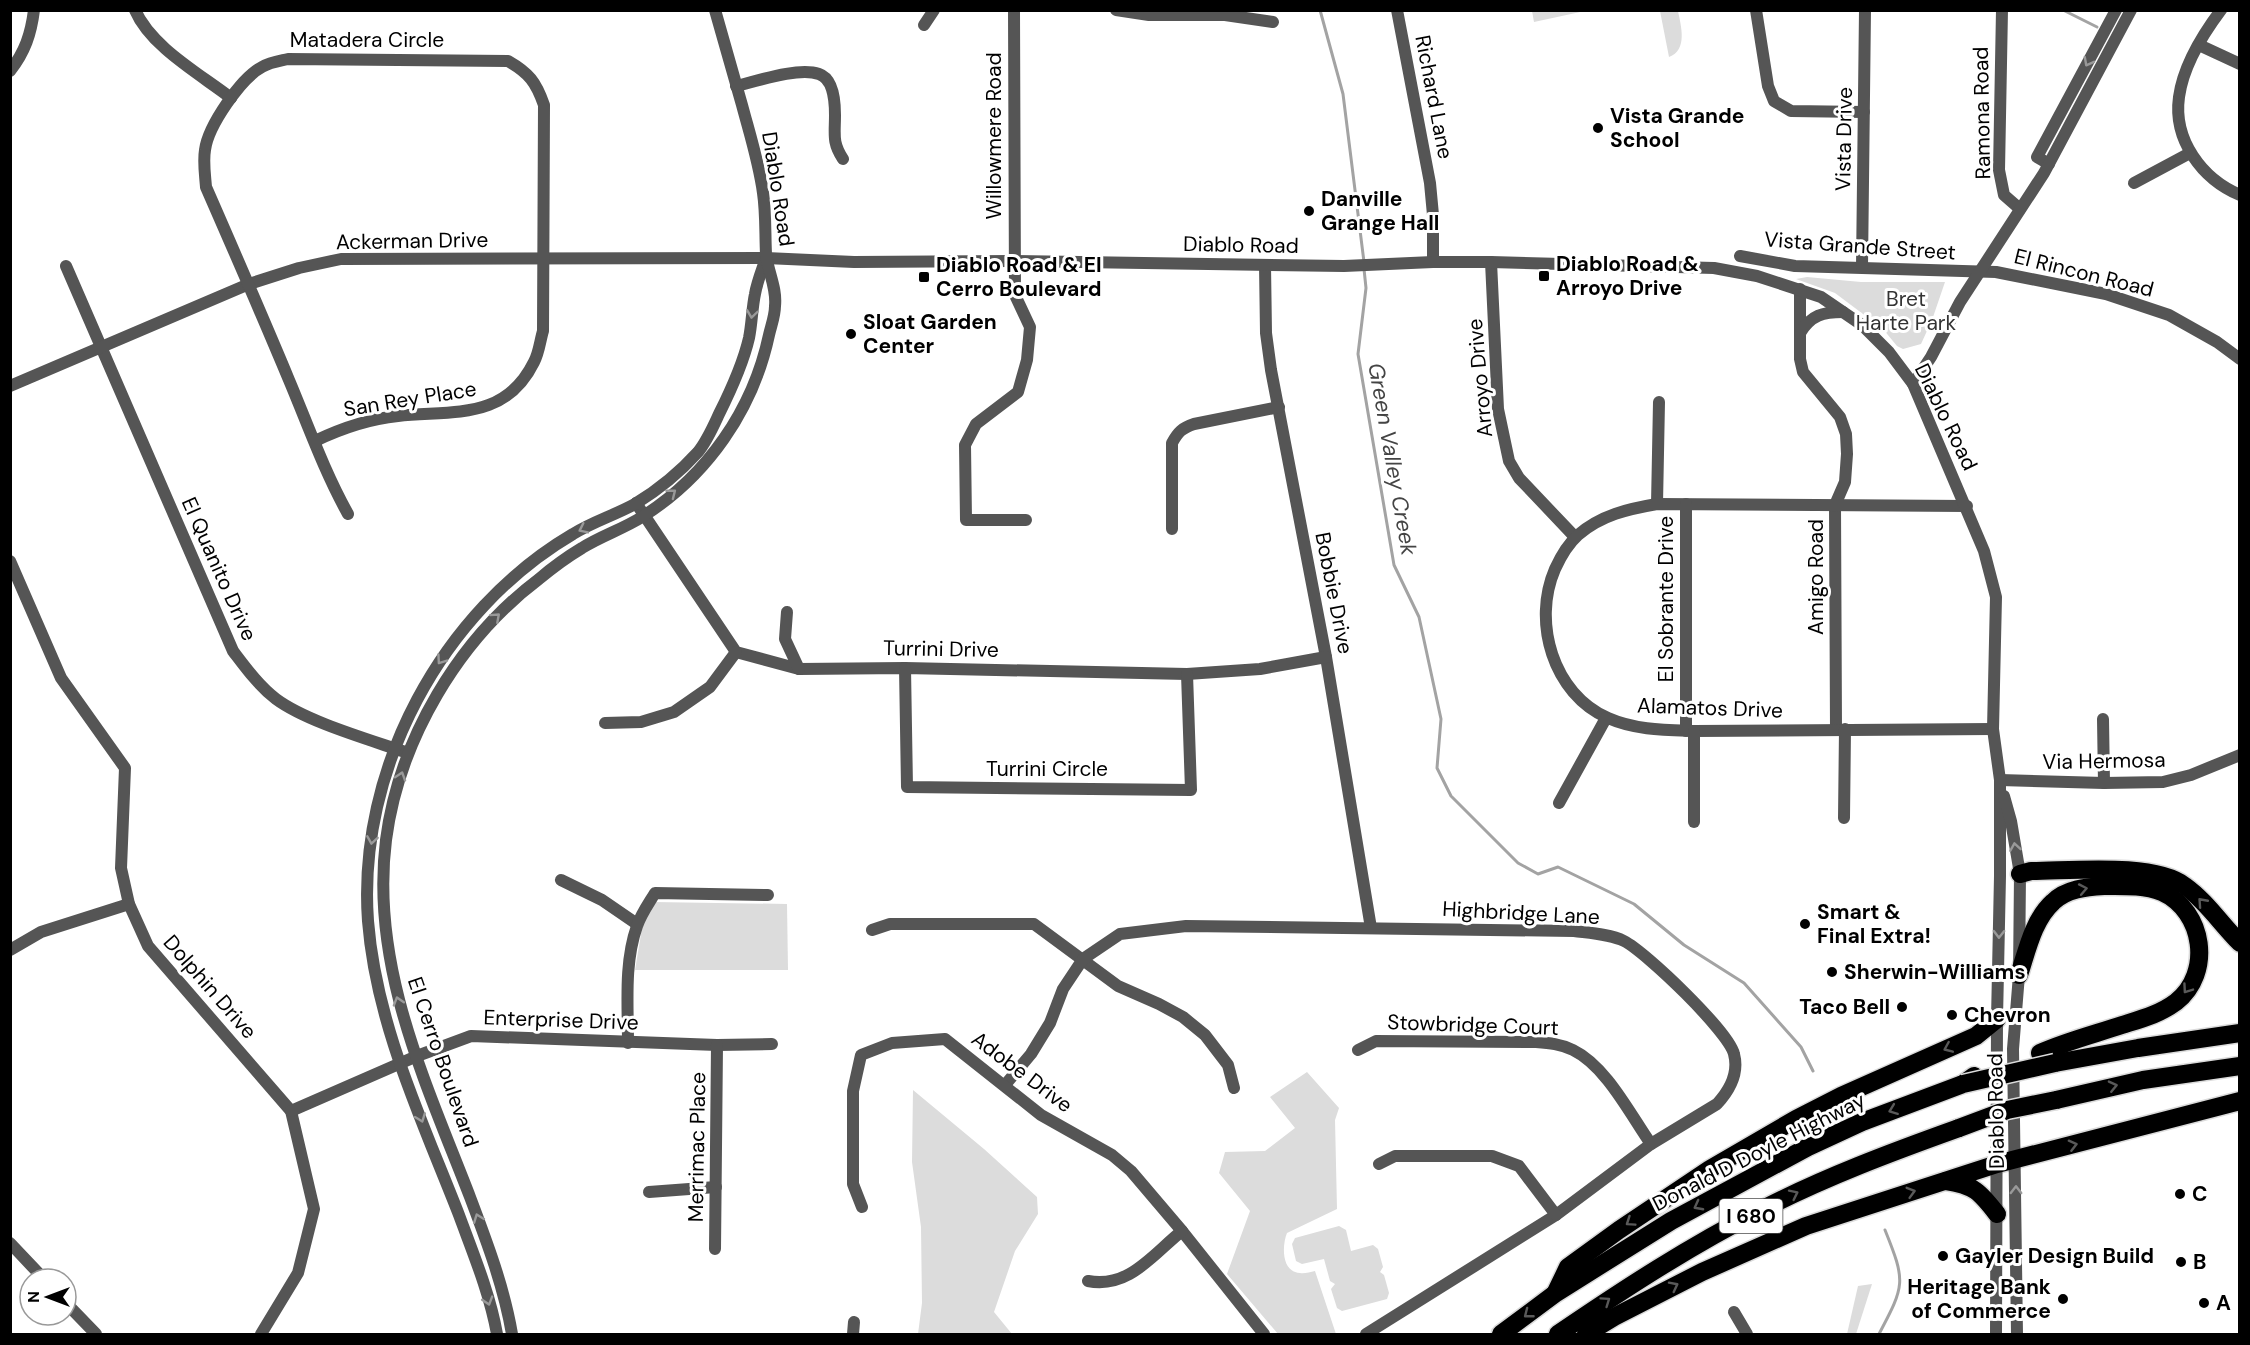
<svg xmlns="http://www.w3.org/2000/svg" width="2250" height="1345" font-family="'DM Sans',sans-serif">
	<rect width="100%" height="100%" fill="#fff"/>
	<g fill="#dcdcdc">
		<path d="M 1532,11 L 1532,10 L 1585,11 L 1534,22 Z"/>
		<path d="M 1660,11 L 1678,11 C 1681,26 1688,50 1669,57 Z"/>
		<path d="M 1807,277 L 1861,282 L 1945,282 L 1932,320 L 1921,344 L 1903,349 L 1897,346 L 1883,329 L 1835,293 L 1796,279 Z"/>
		<path d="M 654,902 L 787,904 L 788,970 L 635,970 L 643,922 Z"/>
		<path d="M 1307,1072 L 1339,1108 L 1335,1120 L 1337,1209 L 1287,1233 C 1282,1245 1281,1272 1300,1273 C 1304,1274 1310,1272 1315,1271 L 1336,1334 L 1278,1334 L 1227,1274 L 1250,1211 L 1219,1173 L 1225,1152 L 1265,1151 L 1295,1128 L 1270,1097 Z"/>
		<path d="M 913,1090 L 984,1149 L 1037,1197 L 1038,1214 L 1015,1251 L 994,1312 L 1012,1334 L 918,1334 L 922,1303 L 921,1227 L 912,1162 Z"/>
		<path d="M 1339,1226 L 1346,1230 L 1351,1251 L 1373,1245 L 1378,1249 L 1383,1267 L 1380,1272 L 1384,1275 L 1389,1293 L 1387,1299 L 1342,1311 L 1337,1308 L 1331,1289 L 1335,1284 L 1330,1281 L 1324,1259 L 1302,1264 L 1296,1261 L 1292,1244 L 1295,1238 Z"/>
		<path d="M 1872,1284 L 1856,1334 L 1847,1334 L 1858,1286 Z"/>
	</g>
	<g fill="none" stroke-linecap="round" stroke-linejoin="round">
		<g stroke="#a3a3a3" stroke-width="3">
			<path d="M 1320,10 L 1343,94 L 1364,262"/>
			<path d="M 2063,10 L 2097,27"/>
			<path d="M 1364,269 L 1366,288 L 1358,354 L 1394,565 L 1419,617 L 1441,719 L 1437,768 L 1451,796 L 1518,863 L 1538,874 L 1558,867 L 1634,904 L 1684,945 L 1744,983 L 1801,1047 L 1813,1071"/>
			<path d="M 1879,1334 C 1905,1285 1906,1282 1885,1230"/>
		</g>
		<defs>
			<g id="motorway">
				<path d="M 2020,874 L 2031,871 C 2070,871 2154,862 2185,886 C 2206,901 2221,924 2240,943"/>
				<path d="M 2019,975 C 2027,951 2033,920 2053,902 C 2066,889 2086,887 2104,886 C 2123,886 2144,885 2162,892 C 2204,911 2213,973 2176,1002 C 2160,1014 2141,1019 2122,1025 C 2095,1034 2067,1041 2040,1053"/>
				<path d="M 2055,1063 L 2138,1048 L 2240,1033"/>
				<path d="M 2056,1100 L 2143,1080 L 2240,1066"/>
				<path d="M 1946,1181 C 1974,1185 1980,1192 1997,1214"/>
				<path d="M 1556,1292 L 1568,1267 L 1619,1230 L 1710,1169 L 1796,1119 L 1841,1096 L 1976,1036 L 1997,1019"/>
				<path d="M 1501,1334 L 1556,1293 L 1671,1221 L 1808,1147 L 1862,1122 L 1963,1084 L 1974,1076"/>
				<path d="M 1558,1334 C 1624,1289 1690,1246 1761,1210 C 1825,1177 1892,1152 1959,1128"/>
				<path d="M 1586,1334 L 1614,1317 L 1702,1272 L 1806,1226 L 1997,1164 L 2240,1101"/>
			</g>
		</defs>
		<use href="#motorway" stroke="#dbdbdb" stroke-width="21"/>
		<g stroke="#555" stroke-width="12">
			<path d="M 135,10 C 151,47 200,74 231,98"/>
			<path d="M 1014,10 L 1015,295 L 1030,327 L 1027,360 L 1018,392 L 976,424 L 965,445 L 966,520 L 1026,520"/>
			<path d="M 1116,10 L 1149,15 L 1225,15 L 1273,22"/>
			<path d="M 1397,10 L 1430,183 L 1433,215 L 1433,262"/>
			<path d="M 1756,10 L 1768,86 L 1774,101 L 1791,111 L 1864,112"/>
			<path d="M 2002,10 L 1999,170 L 2004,195 L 2020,209"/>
			<path d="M 2221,10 C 2203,34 2183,67 2179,97 C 2173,140 2202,179 2240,195"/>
			<path d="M 924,25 L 934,10"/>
			<path d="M 2199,45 L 2240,64"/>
			<path d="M 10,71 C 25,52 31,34 34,10"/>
			<path d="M 736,86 C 757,81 798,67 819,74 C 834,79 835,102 835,115 C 835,135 832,142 843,159"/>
			<path d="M 2049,164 L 2037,157 L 2116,10"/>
			<path d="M 2134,183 L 2190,153"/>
			<path d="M 1740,256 L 1795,266 L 1996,272 L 2106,294 L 2169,315 L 2217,342 L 2240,359"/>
			<path d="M 1491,262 L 1498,409 L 1509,461 L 1519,478 L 1575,537"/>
			<path d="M 1265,265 L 1266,333 L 1271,370 L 1326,657 L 1371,928"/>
			<path d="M 66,266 L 233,651 C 246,668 259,686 276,699 C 307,722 371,740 408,753"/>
			<path d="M 1862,267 L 1865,10"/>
			<path d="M 1800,289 L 1800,359 L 1803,372 L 1840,417 L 1846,434 L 1847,454 L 1845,482 L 1835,505 L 1836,729"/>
			<path d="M 1800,333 C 1811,315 1823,312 1843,312"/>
			<path d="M 10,386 L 249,284 L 299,268 L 341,259 L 766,258"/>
			<path d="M 315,441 C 342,428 368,419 398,416 C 453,410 505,421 534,362 C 539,353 540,341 543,331 L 544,105 C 536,82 529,73 508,61 L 288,59 C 279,61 270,62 262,67 C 241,78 208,126 205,150 C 203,162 205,174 206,187 C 234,251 262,315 289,380 C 308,425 324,471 348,514"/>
			<path d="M 636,503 L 736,652 L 799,669 L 905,668 L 1187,674 L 1260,669 L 1326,657"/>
			<path d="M 1657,504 L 1659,402"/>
			<path d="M 1967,506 L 1657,504 C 1628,509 1601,515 1578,535 C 1568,544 1560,558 1555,569 C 1532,622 1553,694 1608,718 C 1635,730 1665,730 1694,731 L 1993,729"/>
			<path d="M 1172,529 L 1172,443 C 1178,432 1182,428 1194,424 L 1279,407"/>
			<path d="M 10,561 L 61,678 L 125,768 L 121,868 L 129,904 L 148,946 L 291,1111 L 314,1209 L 298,1273 L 261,1334"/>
			<path d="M 787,612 L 785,639 L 799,669"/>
			<path d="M 905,668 L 907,787 L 1191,790 L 1187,674"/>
			<path d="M 2103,719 L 2104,783"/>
			<path d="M 605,723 L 641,722 L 674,712 L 710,687 L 736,652"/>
			<path d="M 1686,731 L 1686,504"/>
			<path d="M 1694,731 L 1694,822"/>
			<path d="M 2000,780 L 2104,783 L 2163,782 L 2191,775 L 2240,755"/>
			<path d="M 1559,803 L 1606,718"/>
			<path d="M 1844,818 L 1845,729"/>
			<path d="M 561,880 L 602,900 L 637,924"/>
			<path d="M 872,930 L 890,924 L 1034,924 L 1118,986 L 1159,1004 L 1183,1017 L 1205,1035 L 1228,1065 L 1234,1088"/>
			<path d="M 10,950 L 41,932 L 129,904"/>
			<path d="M 628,1043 C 628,1004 624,963 637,926 C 641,914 649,903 655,893 L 768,895"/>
			<path d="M 1358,1050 L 1376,1041 L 1536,1042 C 1549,1043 1561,1044 1573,1050 C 1606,1066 1630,1114 1651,1144"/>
			<path d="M 1005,1085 L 1031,1054 L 1050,1023 L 1063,989 L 1083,959 L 1120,934 L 1186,926 L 1574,931 C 1590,933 1610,934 1624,941 C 1646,952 1729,1032 1734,1054 C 1739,1073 1729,1091 1717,1104 L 1651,1144 L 1556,1215 L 1366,1334"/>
			<path d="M 291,1111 L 417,1056 L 471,1036 L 717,1045 L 772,1044"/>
			<path d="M 1379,1164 L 1395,1156 L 1492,1156 L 1519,1166 L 1556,1215"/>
			<path d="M 649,1192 L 716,1187"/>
			<path d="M 862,1207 L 853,1184 L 853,1091 L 861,1055 L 892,1043 L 945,1039 L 1041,1115 L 1112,1155 L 1131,1171 L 1182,1231 L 1264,1334"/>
			<path d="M 10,1243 L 44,1279"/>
			<path d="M 715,1249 L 717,1045"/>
			<path d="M 1088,1281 C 1129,1289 1153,1254 1182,1231"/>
			<path d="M 66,1303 L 96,1334"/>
			<path d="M 1734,1312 L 1747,1334"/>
			<path d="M 853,1334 L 854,1322"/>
		</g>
		<g stroke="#555" stroke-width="12">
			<path d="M 766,258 L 854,262 L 1013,261 L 1344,266 L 1433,262 L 1491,262 L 1714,268 L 1757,276 L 1821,297 L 1862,325 L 1889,352 L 1913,384 L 1984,551 L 1996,597 L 1993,729 L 2000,780 L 2000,876 L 1997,1019 L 1996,1334"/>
			<path d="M 1913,384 L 1931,357 L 1960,302 L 2044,173 L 2131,10"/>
			<path d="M 2004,796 L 2011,821 L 2020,874 L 2019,975 L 2013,1049 L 2017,1334"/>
			<path d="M 497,1334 C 490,1294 473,1253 459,1215 C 422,1120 376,1024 368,921 C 357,769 442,611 573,534 C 592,522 615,515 635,504 C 658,490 680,472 698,452 C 707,441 713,427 719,414 C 731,390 743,364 749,338 C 752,323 752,308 755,294 C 757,282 762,270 766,258"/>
			<path d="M 512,1334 C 504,1287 487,1242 470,1197 C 426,1083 370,966 386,840 C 399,740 458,640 539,579 C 552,568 567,557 582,548 C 601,536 623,529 642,517 C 707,476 753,410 769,335 C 771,326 775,316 775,306 C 777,288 768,272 766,254 C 765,234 766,213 763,193 C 759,163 750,135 742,105 C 733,74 724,42 715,10"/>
		</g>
		<use href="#motorway" stroke="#000" stroke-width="18"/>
		<defs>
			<g id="motorway-bridge">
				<path d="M 1963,1084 L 2055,1063"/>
				<path d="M 1959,1128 L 2007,1110 L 2056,1100"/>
			</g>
		</defs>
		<use href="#motorway-bridge" stroke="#dbdbdb" stroke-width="21" stroke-linecap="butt"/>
		<use href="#motorway-bridge" stroke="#000" stroke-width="18"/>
	</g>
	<defs><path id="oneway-chevron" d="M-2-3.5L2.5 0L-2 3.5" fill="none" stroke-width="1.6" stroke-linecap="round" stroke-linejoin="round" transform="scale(1.5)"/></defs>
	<g stroke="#999">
		<use href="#oneway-chevron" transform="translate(2088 62) rotate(118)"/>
		<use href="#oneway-chevron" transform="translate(752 314) rotate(98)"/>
		<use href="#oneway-chevron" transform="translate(672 493) rotate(-38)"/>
		<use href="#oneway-chevron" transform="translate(583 529) rotate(154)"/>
		<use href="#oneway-chevron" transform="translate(496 617) rotate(-42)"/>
		<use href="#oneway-chevron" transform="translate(441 660) rotate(125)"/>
		<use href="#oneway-chevron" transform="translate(401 776) rotate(-72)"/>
		<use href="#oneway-chevron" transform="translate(372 840) rotate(99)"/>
		<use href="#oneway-chevron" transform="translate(2015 847) rotate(-99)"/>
		<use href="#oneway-chevron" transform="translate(1999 934) rotate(91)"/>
		<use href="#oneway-chevron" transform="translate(398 1001) rotate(-107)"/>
		<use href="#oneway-chevron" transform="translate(421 1118) rotate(69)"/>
		<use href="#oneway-chevron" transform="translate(2016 1190) rotate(-90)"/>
		<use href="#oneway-chevron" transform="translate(478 1218) rotate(-111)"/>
		<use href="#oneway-chevron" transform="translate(488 1301) rotate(73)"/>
	</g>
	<g stroke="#595959">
		<use href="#oneway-chevron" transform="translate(2083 889) rotate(-11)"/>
		<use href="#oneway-chevron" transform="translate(2202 902) rotate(-132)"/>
		<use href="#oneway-chevron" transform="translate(2187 989) rotate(125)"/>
		<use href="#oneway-chevron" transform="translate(1948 1048) rotate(157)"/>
		<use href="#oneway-chevron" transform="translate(2113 1086) rotate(-13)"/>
		<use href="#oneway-chevron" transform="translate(1893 1110) rotate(159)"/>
		<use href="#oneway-chevron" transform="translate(2073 1145) rotate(-14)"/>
		<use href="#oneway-chevron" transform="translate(1911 1192) rotate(-16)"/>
		<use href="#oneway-chevron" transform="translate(1794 1194) rotate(-26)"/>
		<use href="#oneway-chevron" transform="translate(1698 1206) rotate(152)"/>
		<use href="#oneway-chevron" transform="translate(1630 1222) rotate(146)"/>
		<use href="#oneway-chevron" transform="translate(1674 1286) rotate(-27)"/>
		<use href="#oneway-chevron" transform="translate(1606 1301) rotate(-35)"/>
		<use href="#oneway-chevron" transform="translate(1528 1314) rotate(142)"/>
	</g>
	<g fill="#000" stroke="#fff" stroke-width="2">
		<circle cx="1598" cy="128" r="6"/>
		<circle cx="1309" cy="211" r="6"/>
		<rect x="1538" y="270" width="12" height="12" rx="3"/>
		<rect x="918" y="271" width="12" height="12" rx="3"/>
		<circle cx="851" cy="334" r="6"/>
		<circle cx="1805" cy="924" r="6"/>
		<circle cx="1832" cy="972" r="6"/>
		<circle cx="1902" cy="1007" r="6"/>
		<circle cx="1952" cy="1015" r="6"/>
		<circle cx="2180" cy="1194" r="6"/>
		<circle cx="1943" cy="1256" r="6"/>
		<circle cx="2181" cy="1262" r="6"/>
		<circle cx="2063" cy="1299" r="6"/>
		<circle cx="2204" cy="1303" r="6"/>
	</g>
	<g text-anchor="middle" stroke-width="6" stroke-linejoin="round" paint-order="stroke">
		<rect fill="#fff" stroke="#4c4c4c" stroke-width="1.5" x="1719.5" y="1199" width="63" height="34" rx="4.5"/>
		<g font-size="20" font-weight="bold" fill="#000">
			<text x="1751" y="1223">I 680</text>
		</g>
		<g font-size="21" fill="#000" stroke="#fff">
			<text x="367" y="47">Matadera Circle</text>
			<text transform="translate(1434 97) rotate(79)" y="7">Richard Lane</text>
			<text transform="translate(1982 113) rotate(-91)" y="7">Ramona Road</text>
			<text transform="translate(994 136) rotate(-90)" y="7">Willowmere Road</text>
			<text transform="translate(1844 139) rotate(-89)" y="7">Vista Drive</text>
			<text transform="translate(778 189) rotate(81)" y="7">Diablo Road</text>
			<text transform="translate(412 241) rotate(-1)" y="7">Ackerman Drive</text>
			<text transform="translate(1241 245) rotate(1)" y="7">Diablo Road</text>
			<text transform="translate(1860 246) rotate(4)" y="7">Vista Grande Street</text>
			<text transform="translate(2084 273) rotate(14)" y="7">El Rincon Road</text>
			<text transform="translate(1480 378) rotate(-95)" y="7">Arroyo Drive</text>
			<text transform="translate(410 399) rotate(-9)" y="7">San Rey Place</text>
			<text transform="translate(1946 417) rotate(64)" y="7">Diablo Road</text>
			<text transform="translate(219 569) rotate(66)" y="7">El Quanito Drive</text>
			<text transform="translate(1816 577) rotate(-90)" y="7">Amigo Road</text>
			<text transform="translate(1334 593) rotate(79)" y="7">Bobbie Drive</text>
			<text transform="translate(1666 599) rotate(-90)" y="7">El Sobrante Drive</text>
			<text transform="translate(941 649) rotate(1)" y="7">Turrini Drive</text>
			<text transform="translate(1710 708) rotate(2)" y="7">Alamatos Drive</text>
			<text transform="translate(2104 761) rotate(-1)" y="7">Via Hermosa</text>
			<text x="1047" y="776">Turrini Circle</text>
			<text transform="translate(1521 913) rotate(3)" y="7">Highbridge Lane</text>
			<text transform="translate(210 987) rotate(49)" y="7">Dolphin Drive</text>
			<text transform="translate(561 1020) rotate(2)" y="7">Enterprise Drive</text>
			<text transform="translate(1473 1025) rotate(2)" y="7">Stowbridge Court</text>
			<text transform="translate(443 1062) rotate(71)" y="7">El Cerro Boulevard</text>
			<text transform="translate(1022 1072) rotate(37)" y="7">Adobe Drive</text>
			<text transform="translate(1996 1111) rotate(-91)" y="7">Diablo Road</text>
			<text transform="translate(697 1147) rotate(-89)" y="7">Merrimac Place</text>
			<text transform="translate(1759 1152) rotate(-27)" y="7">Donald D Doyle Highway</text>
		</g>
		<g font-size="21" font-weight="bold" fill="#000" stroke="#fff" text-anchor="start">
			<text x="1610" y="123">Vista Grande<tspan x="1610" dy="24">School</tspan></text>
			<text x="1321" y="206">Danville<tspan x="1321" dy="24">Grange Hall</tspan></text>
			<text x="1556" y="271">Diablo Road &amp;<tspan x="1556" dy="24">Arroyo Drive</tspan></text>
			<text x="936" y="272">Diablo Road &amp; El<tspan x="936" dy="24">Cerro Boulevard</tspan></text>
			<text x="863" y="329">Sloat Garden<tspan x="863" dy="24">Center</tspan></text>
			<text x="1817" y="919">Smart &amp;<tspan x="1817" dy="24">Final Extra!</tspan></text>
			<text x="1844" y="979">Sherwin-Williams</text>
			<text x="1890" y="1014" text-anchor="end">Taco Bell</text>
			<text x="1964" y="1022">Chevron</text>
			<text x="2192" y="1201">C</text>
			<text x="1955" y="1263">Gayler Design Build</text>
			<text x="2193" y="1269">B</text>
			<text x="2051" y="1294" text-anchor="end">Heritage Bank<tspan x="2051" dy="24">of Commerce</tspan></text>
			<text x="2216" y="1310">A</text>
		</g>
		<g font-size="21" fill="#333" stroke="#fff">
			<text x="1906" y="306">Bret<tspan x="1906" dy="24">Harte Park</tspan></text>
		</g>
		<g font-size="22" font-style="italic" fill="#444" stroke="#fff">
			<text transform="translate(1393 459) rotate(80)" y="8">Green Valley Creek</text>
		</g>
	</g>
	<rect width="2250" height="1345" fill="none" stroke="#000000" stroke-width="24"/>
	<g transform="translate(48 1297) rotate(270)"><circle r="28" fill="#ffffff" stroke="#999999" stroke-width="1.5"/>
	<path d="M0-4.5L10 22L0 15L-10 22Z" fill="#000000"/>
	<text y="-9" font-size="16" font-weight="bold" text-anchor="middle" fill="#000000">N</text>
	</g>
</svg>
